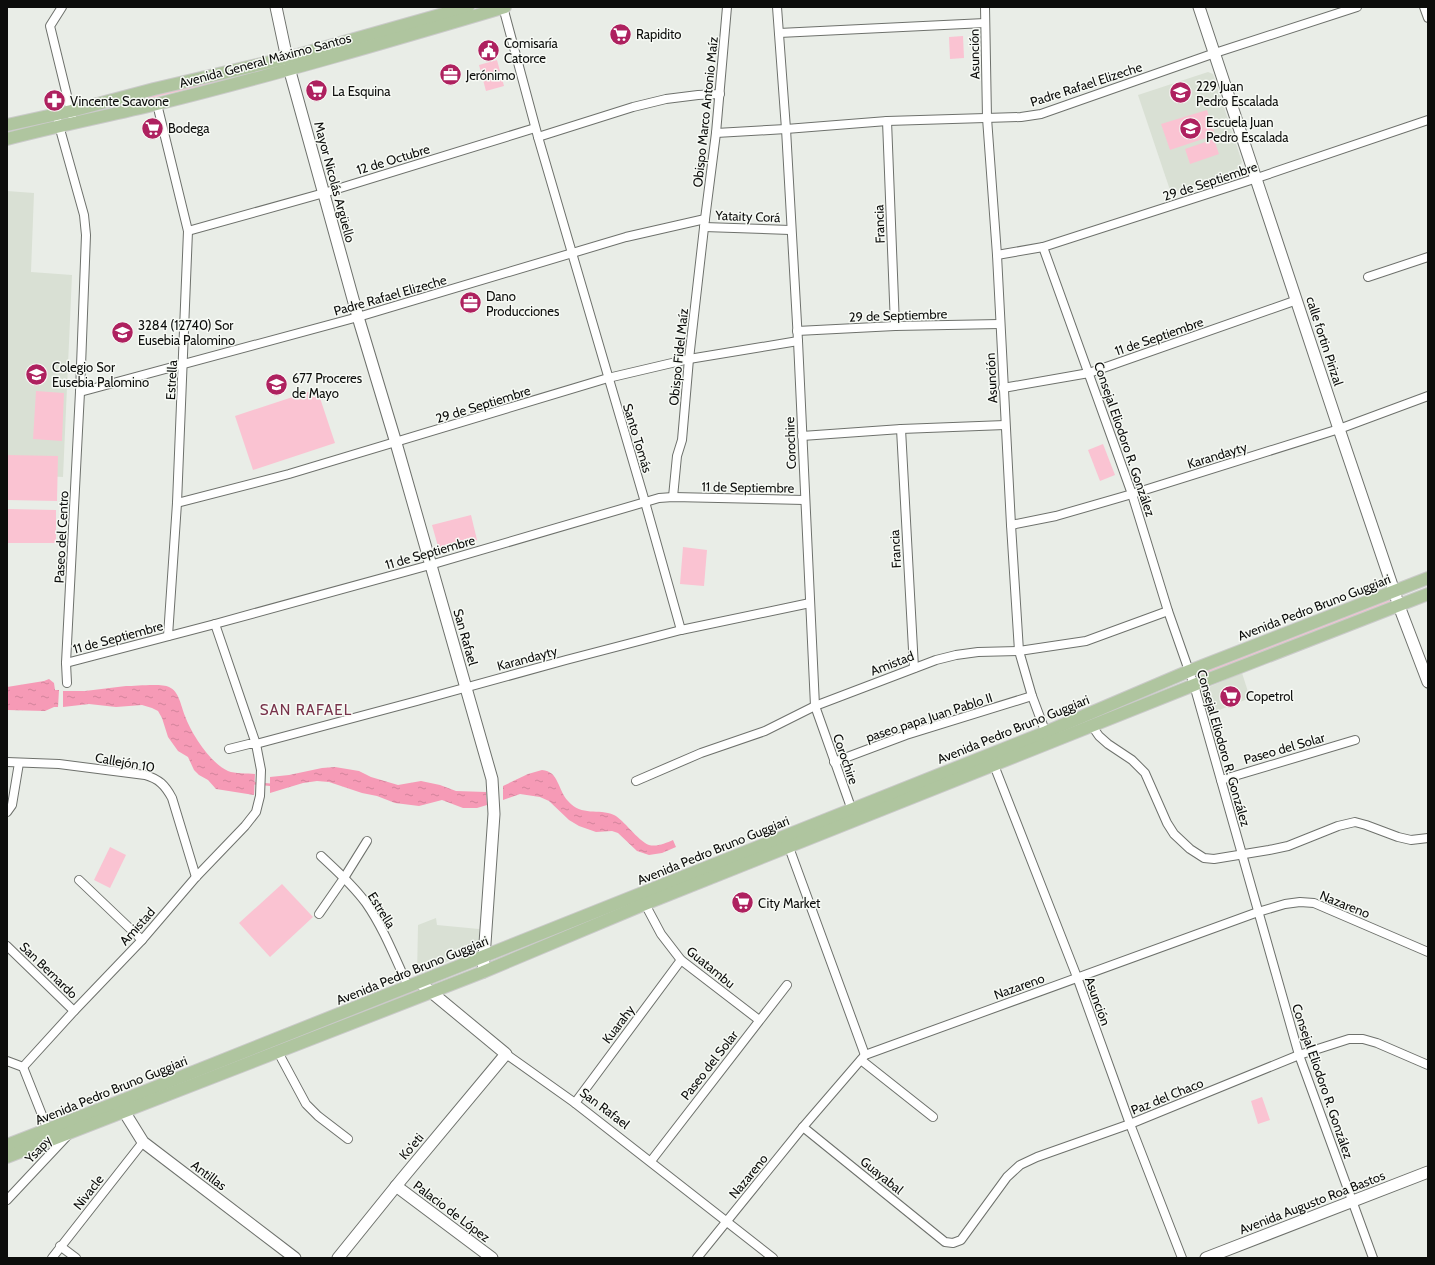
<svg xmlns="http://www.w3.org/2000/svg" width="1435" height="1265" font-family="Cabin,sans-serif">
	<defs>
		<pattern id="water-ripples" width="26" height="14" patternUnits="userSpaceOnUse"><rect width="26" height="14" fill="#f69ab6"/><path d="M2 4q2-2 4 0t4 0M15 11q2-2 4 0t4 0" fill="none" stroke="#d2849b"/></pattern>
	</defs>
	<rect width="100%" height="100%" fill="#e9ede7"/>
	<g fill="#d9e0d4">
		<path d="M 1208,72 L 1213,74 L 1242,162 L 1238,170 L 1171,193 L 1138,95 Z"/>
		<path d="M 7,191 L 34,193 L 31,272 L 72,275 L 63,477 L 7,474 Z"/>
		<path d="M 1242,673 L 1250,698 L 1209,714 L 1202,690 Z"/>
		<path d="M 436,918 L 437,925 L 479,929 L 479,948 L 417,975 L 418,925 Z"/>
	</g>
	<g fill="#fac3d2">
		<path d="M 963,36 L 964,58 L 950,59 L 949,37 Z"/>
		<path d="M 497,60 L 504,86 L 486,91 L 479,65 Z"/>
		<path d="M 276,65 L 276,68 L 80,115 L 79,113 Z"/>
		<path d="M 1207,110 L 1215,135 L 1170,150 L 1161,124 Z"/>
		<path d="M 1214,139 L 1219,154 L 1190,164 L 1185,149 Z"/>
		<path d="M 317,389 L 335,443 L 253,470 L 235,416 Z"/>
		<path d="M 36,391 L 64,393 L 62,441 L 33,439 Z"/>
		<path d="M 1103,444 L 1115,475 L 1100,481 L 1088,450 Z"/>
		<path d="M 8,455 L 58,456 L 57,501 L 7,500 Z"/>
		<path d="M 7,509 L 56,510 L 56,543 L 7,543 Z"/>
		<path d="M 471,515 L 477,540 L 439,550 L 432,525 Z"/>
		<path d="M 683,547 L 707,550 L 704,586 L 680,584 Z"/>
		<path d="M 1389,599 L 1390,601 L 1390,603 L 1202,676 L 1201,674 L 1202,672 Z"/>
		<path d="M 110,847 L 126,855 L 110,888 L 94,880 Z"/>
		<path d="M 282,884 L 313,917 L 270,957 L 239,923 Z"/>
		<path d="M 419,988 L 421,990 L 132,1104 L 130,1101 Z"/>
		<path d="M 1262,1097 L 1270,1120 L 1258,1124 L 1251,1101 Z"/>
	</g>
	<g fill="url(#water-ripples)">
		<path d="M 49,679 L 54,683 L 55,690 L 59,690 L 58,707 L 54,707 L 45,711 L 7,710 L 7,687 L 44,681 Z"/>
		<path d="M 126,686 C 136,686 162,683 169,687 C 179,691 181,706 185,716 C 191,733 210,763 228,771 C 235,774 247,773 255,774 L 254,795 L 216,789 L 208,780 L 199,775 L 194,770 L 188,757 L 178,751 L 168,737 L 162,718 L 158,711 L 152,708 L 142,705 L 116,707 L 89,704 L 63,707 L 63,691 L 85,691 Z"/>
		<path d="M 335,767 L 359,771 L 371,777 L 398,785 L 421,781 L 440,785 L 456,791 L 486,792 L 487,805 L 477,808 L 463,808 L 442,800 L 419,806 L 395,803 L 377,796 L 362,793 L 329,782 L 317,781 L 303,783 L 270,793 L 270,777 L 289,775 L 322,768 Z"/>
		<path d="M 542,770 C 559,771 558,791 568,801 C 582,817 598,808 614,815 C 624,820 637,840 649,845 C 657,847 666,843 673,840 L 676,847 L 662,853 L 649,855 L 637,851 L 618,833 L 612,831 L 596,832 L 579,826 L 569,820 L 549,801 L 540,797 L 520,794 L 503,800 L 503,786 L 528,774 Z"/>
	</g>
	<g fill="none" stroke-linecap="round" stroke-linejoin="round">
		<path stroke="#f69ab6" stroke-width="2.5" d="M 252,783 L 273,785"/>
		<defs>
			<g id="street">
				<path d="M 62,7 L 50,26 L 72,116"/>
				<path d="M 503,7 L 538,137 L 645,502 L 681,630"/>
				<path d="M 777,7 L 786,129 L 798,341 L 815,706 L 853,813"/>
				<path d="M 985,7 L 987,118 L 997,255 L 1011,525 L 1019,651 L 1032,696 L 1047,736"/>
				<path d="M 1424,7 L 1428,18"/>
				<path d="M 779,33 L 985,23"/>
				<path d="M 157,104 L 188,231 L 177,503 L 168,636"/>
				<path d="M 887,121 L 895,326"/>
				<path d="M 58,122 L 84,215 L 86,235 L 80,392 L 66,663 L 67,683"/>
				<path d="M 716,133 L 786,129 L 887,121 L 1021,117 L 1041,114 L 1215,53 L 1357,7"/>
				<path d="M 538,137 L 633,107 L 666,99 L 698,95 L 720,94"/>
				<path d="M 704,227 L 790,230"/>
				<path d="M 188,231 L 324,193 L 535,128"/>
				<path d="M 1043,247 L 1132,494 L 1168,611 L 1194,685 L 1299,1055 L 1373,1258"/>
				<path d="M 997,255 L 1043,247 L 1257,178 L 1428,120"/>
				<path d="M 1368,277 L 1428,257"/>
				<path d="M 797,331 L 895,326 L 1000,324"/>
				<path d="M 1003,388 L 1089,373 L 1297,300"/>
				<path d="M 80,392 L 358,317 L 626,237 L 705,219"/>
				<path d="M 901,429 L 914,668"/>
				<path d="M 802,436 L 901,429 L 1005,425"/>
				<path d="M 673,497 L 677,456 L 682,440 L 689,359 L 705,219 L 716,133 L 727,7"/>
				<path d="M 177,503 L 289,474 L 608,378 L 689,359 L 798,341"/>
				<path d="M 1011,525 L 1056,516 L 1132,494 L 1339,429 L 1428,396"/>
				<path d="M 66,663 L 215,624 L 430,565 L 659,498 L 673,497 L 804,500"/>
				<path d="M 1092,726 L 1099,736 L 1108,744 L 1132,760 L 1145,773 L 1167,823 L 1174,834 L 1190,849 L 1204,858 L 1214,859 L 1269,850 L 1288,846 L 1338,826 L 1355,822 L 1366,825 L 1398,837 L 1411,840 L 1428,838"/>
				<path d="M 229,749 L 249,744 L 256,744 L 417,701 L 566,660 L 681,630 L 810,603"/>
				<path d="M 992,760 L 1077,977 L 1130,1124 L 1182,1258"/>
				<path d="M 7,762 L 59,764 L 145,775 C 159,779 165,785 172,798 L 196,877"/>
				<path d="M 834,762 L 906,735 L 1032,696"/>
				<path d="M 1221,780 L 1355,740"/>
				<path d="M 636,781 L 701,753 L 765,731 L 815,706 L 936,660 L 956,655 L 978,652 L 1019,651 L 1086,641 L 1168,611"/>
				<path d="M 7,812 L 12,805 L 19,763"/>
				<path d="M 787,842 L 865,1055"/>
				<path d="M 321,856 C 337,871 353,885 366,903 C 384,929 395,958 408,986"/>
				<path d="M 79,880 L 142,940"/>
				<path d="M 645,904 L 661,934 L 681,960 L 759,1020"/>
				<path d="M 319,914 L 344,878 L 367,841"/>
				<path d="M 7,946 L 74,1011"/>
				<path d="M 278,1052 L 306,1104 L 318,1116 L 348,1139"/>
				<path d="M 506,1054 L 575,1103 L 773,1258"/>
				<path d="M 861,1060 L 933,1117"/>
				<path d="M 7,1061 L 23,1067 L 48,1130"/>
				<path d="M 23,1067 L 74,1011 L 142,940 L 196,877 L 245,826 L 256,812 L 260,796 L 261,770 L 256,744 L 215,624"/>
				<path d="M 575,1103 L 681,960"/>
				<path d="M 803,1127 L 945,1242 L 953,1243 L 961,1240 L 1007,1177 L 1020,1165 L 1037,1157 L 1130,1124 L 1299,1055 L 1349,1039 L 1363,1039 L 1377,1043 L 1428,1065"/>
				<path d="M 651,1161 L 787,985"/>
				<path d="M 7,1200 L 68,1135"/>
				<path d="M 60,1246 L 76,1258"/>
				<path d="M 52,1258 L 143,1142"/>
				<path d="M 697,1258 L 803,1127 L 865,1055 L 1258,912 L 1285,904 L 1300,902 L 1314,903 L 1428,952"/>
			</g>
			<g id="secondary">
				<path d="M 276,7 L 289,68 L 358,317 L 396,443 L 492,779 L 494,814 L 483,972"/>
				<path d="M 1199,7 L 1339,429 L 1399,606 L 1428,682"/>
				<path d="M 120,1105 L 143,1142 L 295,1258"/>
				<path d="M 396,1186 L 492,1258"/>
				<path d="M 338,1258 L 401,1180 L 506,1054 L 419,982"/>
				<path d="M 1206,1258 L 1428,1172"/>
			</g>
			<g id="primary">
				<path d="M 7,125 L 71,111 L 154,89 L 287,58 L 468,7"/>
				<path d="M 7,139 C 57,126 107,116 157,104 C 274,75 390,41 505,7"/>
				<path d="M 7,1145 L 118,1102 L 1046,732 L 1189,671 L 1428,578"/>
				<path d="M 7,1157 L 483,972 L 645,904 L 1204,681 L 1428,594"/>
			</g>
		</defs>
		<use href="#street" stroke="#6e716c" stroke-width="10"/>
		<use href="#secondary" stroke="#6e716c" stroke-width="13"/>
		<use href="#primary" stroke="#cacac9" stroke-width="14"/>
		<use href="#street" stroke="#fff" stroke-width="8"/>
		<use href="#secondary" stroke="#fff" stroke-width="11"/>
		<use href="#primary" stroke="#afc59f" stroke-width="12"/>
	</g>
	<defs>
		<symbol id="supermarket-disc" viewBox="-11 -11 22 22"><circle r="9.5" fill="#ae215f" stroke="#f7faf5"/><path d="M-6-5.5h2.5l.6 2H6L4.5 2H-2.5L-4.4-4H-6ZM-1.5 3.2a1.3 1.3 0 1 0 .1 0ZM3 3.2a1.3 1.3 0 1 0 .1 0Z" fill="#fff"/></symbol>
		<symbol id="civic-disc" viewBox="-11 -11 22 22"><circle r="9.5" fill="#ae215f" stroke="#f7faf5"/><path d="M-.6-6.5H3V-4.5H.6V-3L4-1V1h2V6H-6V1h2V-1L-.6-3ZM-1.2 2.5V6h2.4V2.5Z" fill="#fff"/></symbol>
		<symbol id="office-disc" viewBox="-11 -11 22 22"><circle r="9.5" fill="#ae215f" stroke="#f7faf5"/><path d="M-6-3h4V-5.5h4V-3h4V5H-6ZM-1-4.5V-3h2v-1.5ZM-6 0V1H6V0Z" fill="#fff"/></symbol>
		<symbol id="school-disc" viewBox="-11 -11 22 22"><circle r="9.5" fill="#ae215f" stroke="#f7faf5"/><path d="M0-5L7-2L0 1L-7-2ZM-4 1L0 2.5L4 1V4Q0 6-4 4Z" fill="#fff"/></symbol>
		<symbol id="pharmacy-disc" viewBox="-11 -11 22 22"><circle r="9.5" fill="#ae215f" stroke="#f7faf5"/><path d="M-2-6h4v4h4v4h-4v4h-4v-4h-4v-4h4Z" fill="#fff"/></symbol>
	</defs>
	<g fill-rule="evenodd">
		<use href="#supermarket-disc" x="608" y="22" width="25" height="25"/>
		<use href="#civic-disc" x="476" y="38" width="25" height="25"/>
		<use href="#office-disc" x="438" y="62" width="25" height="25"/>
		<use href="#supermarket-disc" x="304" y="78" width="25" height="25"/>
		<use href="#school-disc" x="1168" y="80" width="25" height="25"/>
		<use href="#pharmacy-disc" x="42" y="88" width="25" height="25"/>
		<use href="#supermarket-disc" x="140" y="116" width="25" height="25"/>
		<use href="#school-disc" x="1178" y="116" width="25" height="25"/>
		<use href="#office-disc" x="458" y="290" width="25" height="25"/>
		<use href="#school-disc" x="110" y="320" width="25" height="25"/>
		<use href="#school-disc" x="24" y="362" width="25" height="25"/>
		<use href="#school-disc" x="264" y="372" width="25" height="25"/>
		<use href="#supermarket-disc" x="1218" y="684" width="25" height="25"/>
		<use href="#supermarket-disc" x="730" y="890" width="25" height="25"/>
	</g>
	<g text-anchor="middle" stroke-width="3" stroke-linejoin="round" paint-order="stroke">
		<g font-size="13" fill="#0c0d0b" stroke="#f7faf5" text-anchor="start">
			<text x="636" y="39">Rapidito</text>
			<text x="504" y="48">Comisaría<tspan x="504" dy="15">Catorce</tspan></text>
			<text x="466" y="80">Jerónimo</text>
			<text x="1196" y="91">229 Juan<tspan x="1196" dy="15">Pedro Escalada</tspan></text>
			<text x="332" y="96">La Esquina</text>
			<text x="70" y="106">Vincente Scavone</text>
			<text x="1206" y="127">Escuela Juan<tspan x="1206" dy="15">Pedro Escalada</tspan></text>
			<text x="168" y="133">Bodega</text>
			<text x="486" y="301">Dano<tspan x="486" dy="15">Producciones</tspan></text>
			<text x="138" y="330">3284 (12740) Sor<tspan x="138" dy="15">Eusebia Palomino</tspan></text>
			<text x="52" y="372">Colegio Sor<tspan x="52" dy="15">Eusebia Palomino</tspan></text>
			<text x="292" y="383">677 Proceres<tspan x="292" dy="15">de Mayo</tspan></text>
			<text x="1246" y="701">Copetrol</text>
			<text x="758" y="908">City Market</text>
		</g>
		<g font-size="13" fill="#0c0d0b" stroke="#f7faf5">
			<text transform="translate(974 54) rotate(-91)" y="5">Asunción</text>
			<text transform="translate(265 60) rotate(-15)" y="5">Avenida General Máximo Santos</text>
			<text transform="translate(1086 84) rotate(-18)" y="5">Padre Rafael Elizeche</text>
			<text transform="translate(705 112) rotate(-84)" y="5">Obispo Marco Antonio Maíz</text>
			<text transform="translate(393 159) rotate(-17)" y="5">12 de Octubre</text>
			<text transform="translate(1210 181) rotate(-18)" y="5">29 de Septiembre</text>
			<text transform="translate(335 182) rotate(75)" y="5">Mayor Nicolás Argüello</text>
			<text transform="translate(748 216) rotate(2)" y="5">Yataity Corá</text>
			<text transform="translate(879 224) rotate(-92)" y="5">Francia</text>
			<text transform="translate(390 295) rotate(-16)" y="5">Padre Rafael Elizeche</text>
			<text transform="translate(898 315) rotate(-2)" y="5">29 de Septiembre</text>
			<text transform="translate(1159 336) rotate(-19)" y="5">11 de Septiembre</text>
			<text transform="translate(1325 341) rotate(72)" y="5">calle fortin Pirizal</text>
			<text transform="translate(678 357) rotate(-84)" y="5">Obispo Fidel Maíz</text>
			<text transform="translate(991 378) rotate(-93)" y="5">Asunción</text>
			<text transform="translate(171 380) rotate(-87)" y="5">Estrella</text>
			<text transform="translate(483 404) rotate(-17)" y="5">29 de Septiembre</text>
			<text transform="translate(638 438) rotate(73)" y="5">Santo Tomás</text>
			<text transform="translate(1125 439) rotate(71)" y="5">Consejal Eliodoro R. González</text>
			<text transform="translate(790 443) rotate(-92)" y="5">Corochire</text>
			<text transform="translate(1217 455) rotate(-17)" y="5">Karandayty</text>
			<text transform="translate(748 487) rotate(1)" y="5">11 de Septiembre</text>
			<text transform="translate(61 537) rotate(-87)" y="5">Paseo del Centro</text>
			<text transform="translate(895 549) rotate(-93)" y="5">Francia</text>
			<text transform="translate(430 552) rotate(-16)" y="5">11 de Septiembre</text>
			<text transform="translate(1314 607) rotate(-21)" y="5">Avenida Pedro Bruno Guggiari</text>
			<text transform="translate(118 637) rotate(-15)" y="5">11 de Septiembre</text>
			<text transform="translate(466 637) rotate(74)" y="5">San Rafael</text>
			<text transform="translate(527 658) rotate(-15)" y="5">Karandayty</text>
			<text transform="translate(892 663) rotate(-21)" y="5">Amistad</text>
			<text transform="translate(929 717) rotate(-18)" y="5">paseo papa Juan Pablo II</text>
			<text transform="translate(1013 729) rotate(-22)" y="5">Avenida Pedro Bruno Guggiari</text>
			<text transform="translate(1224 748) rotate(74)" y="5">Consejal Eliodoro R. González</text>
			<text transform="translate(1284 748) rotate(-16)" y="5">Paseo del Solar</text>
			<text transform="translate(846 759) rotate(71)" y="5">Corochire</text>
			<text transform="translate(125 762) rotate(10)" y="5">Callejón 10</text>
			<text transform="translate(713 850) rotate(-22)" y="5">Avenida Pedro Bruno Guggiari</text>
			<text transform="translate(1345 904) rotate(22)" y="5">Nazareno</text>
			<text transform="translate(382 910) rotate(58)" y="5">Estrella</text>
			<text transform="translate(137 926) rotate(-48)" y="5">Amistad</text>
			<text transform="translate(711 967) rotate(39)" y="5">Guatambu</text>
			<text transform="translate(49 970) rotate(44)" y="5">San Bernardo</text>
			<text transform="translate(412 970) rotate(-22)" y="5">Avenida Pedro Bruno Guggiari</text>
			<text transform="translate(1019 986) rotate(-20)" y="5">Nazareno</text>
			<text transform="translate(1098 1001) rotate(70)" y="5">Asunción</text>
			<text transform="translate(618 1024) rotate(-53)" y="5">Kuarahy</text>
			<text transform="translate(709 1065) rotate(-52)" y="5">Paseo del Solar</text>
			<text transform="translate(1323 1081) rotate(71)" y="5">Consejal Eliodoro R. González</text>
			<text transform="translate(111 1090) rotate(-22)" y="5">Avenida Pedro Bruno Guggiari</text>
			<text transform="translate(1167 1096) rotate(-22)" y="5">Paz del Chaco</text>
			<text transform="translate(605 1108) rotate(37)" y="5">San Rafael</text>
			<text transform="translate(411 1146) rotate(-50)" y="5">Ko'eti</text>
			<text transform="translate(38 1149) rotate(-47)" y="5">Ysapy</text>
			<text transform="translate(209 1175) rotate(37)" y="5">Antillas</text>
			<text transform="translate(882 1175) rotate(39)" y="5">Guayabal</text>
			<text transform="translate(748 1176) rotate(-51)" y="5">Nazareno</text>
			<text transform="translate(88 1192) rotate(-52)" y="5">Nivacle</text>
			<text transform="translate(1312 1202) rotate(-21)" y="5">Avenida Augusto Roa Bastos</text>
			<text transform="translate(452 1211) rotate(37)" y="5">Palacio de López</text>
		</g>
		<g font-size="15" letter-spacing="1" fill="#78334b" stroke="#f7faf5">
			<text x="306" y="715">SAN RAFAEL</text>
		</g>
	</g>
	<rect width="1435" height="1265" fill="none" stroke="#0c0d0b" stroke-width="16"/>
</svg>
